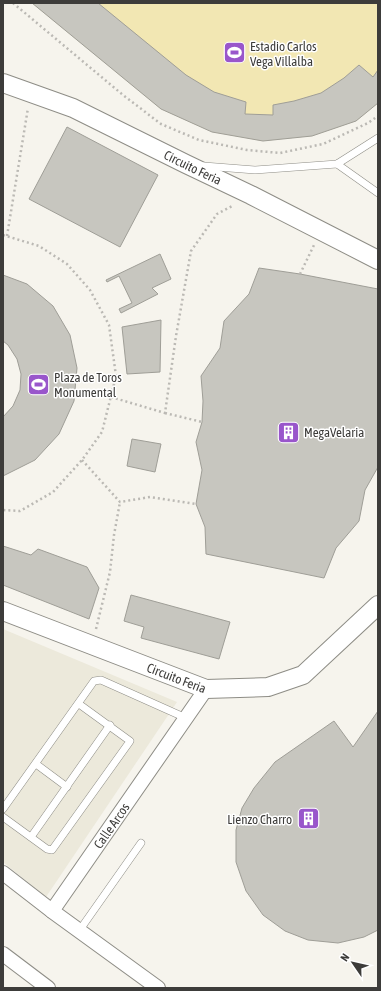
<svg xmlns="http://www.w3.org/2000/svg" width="381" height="991" font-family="'Asap Condensed',sans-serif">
	<rect width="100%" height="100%" fill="#f6f4ed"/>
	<path fill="#ece9db" d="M 3,629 L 177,702 L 46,897 L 3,862 Z"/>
	<path fill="#f2e7b3" d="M 32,3 L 378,3 L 378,103 L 356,121 L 312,136 L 263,141 L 212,132 L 161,109 Z"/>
	<g fill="#c7c6bf" stroke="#9f9e97">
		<path d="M 32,3 L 98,3 L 186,75 L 214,92 L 246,102 L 245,114 L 273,115 L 273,105 L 294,101 L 321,93 L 344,78 L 359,65 L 373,77 L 378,70 L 378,103 L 356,121 L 312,136 L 263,141 L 212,132 L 161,109 Z"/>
		<path d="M 67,127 L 158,175 L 120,247 L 29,199 Z"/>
		<path d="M 160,254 L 171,279 L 152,288 L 158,294 L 121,313 L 119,309 L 132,303 L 119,276 L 107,282 L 106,280 Z"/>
		<path d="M 259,268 L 300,274 L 378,289 L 378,467 L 365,490 L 359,521 L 336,548 L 324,578 L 206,554 L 205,527 L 196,504 L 202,470 L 196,442 L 202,422 L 203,401 L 201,376 L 220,348 L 224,321 L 249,294 Z"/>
		<path d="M 3,275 L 27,284 L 53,306 L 70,335 L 77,368 L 74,401 L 59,434 L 35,460 L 3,476 L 3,417 L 13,406 L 20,390 L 21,374 L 17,359 L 8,345 L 3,341 Z"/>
		<path d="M 161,320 L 160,372 L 127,374 L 122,327 Z"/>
		<path d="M 132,439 L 161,444 L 155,472 L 127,466 Z"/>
		<path d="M 3,546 L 31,555 L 38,549 L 87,567 L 99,588 L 89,619 L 3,585 Z"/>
		<path d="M 131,595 L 230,622 L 219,659 L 141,638 L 144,627 L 124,621 Z"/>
		<path d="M 378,711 L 378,930 L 364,937 L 338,943 L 308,940 L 285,931 L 263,915 L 246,891 L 236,862 L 236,830 L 242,808 L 254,788 L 275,762 L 334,721 L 353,747 Z"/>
	</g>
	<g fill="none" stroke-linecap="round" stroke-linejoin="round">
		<defs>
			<g id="service">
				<path d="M 337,164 L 378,193"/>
				<path d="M 204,166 L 255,170 L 337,164 L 378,138"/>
				<path d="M 36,764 L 67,787"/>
				<path d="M 3,809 L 94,681 L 101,680 L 186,718"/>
				<path d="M 3,817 L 47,849 L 52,850 L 128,744 L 130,741 L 79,704"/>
				<path d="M 31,837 L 110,725"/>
				<path d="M 79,931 L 141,843"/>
			</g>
			<g id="minor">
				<path id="s1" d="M 3,873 L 52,911 L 206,689"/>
				<path d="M 52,911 L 158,988"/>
				<path d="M 3,954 L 48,988"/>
			</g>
			<g id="tertiary">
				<path id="s2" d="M 3,83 L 73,108 L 186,164 L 251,195 L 378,260"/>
				<path id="s3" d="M 3,611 L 206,689 L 268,687 L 303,675 L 378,605"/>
			</g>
		</defs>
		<use href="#service" stroke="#8e8d86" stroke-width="8"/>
		<use href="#minor" stroke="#8e8d86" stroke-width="16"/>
		<use href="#tertiary" stroke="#8e8d86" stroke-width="20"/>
		<g stroke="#bbb9b4" stroke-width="2.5" stroke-dasharray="2 3" stroke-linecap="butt">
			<path d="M 13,3 L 123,95 L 161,124 L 199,140 L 247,150 L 280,153 L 323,144 L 368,123 L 378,116"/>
			<path d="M 3,235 L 39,246 L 67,264 L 90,290 L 109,325 L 116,376 L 102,432 L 82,460 L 53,492 L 20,511 L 3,510"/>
			<path d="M 7,236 L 28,108"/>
			<path d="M 300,274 L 314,245"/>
			<path d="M 111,397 L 165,413 L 176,336 L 191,251 L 217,214 L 234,205"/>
			<path d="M 165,413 L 202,422"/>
			<path d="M 82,460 L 120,502 L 150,497 L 196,504"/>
			<path d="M 96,629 L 110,572 L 114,535 L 120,502"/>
		</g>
		<use href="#service" stroke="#fff" stroke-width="7"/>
		<use href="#minor" stroke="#fff" stroke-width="14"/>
		<use href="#tertiary" stroke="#fff" stroke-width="18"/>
	</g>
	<defs>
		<symbol id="stadium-square" viewBox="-11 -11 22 22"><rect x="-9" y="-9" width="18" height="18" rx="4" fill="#9956cb" stroke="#fff"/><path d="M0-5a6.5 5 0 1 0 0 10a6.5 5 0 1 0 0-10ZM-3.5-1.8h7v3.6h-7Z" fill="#fff"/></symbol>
		<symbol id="building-square" viewBox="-11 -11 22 22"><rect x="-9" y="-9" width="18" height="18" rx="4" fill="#9956cb" stroke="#fff"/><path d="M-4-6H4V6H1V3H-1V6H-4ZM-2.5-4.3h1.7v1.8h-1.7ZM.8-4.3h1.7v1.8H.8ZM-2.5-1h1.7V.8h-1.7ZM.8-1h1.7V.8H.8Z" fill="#fff"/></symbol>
	</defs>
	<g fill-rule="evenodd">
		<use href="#stadium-square" x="222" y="40" width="25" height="25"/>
		<use href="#stadium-square" x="26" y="372" width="25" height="25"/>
		<use href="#building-square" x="276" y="420" width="25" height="25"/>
		<use href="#building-square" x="296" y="806" width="25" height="25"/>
	</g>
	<g text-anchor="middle" stroke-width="3" stroke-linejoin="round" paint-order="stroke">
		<g font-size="13" fill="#3d3c3a" stroke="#fff" text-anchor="start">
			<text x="250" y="51">Estadio Carlos<tspan x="250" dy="15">Vega Villalba</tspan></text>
			<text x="54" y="382">Plaza de Toros<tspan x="54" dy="15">Monumental</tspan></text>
			<text x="304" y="437">MegaVelaria</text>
			<text x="292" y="824" text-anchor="end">Lienzo Charro</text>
		</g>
		<g font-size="13" fill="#3d3c3a" stroke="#fff">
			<text dy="5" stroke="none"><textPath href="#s2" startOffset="208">Circuito Feria</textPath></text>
			<text dy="5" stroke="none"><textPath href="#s3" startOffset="186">Circuito Feria</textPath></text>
			<text dy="5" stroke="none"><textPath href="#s1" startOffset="166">Calle Arcos</textPath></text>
		</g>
	</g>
	<rect width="381" height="991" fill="none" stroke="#3d3c3a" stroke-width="8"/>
	<g transform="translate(353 963) rotate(304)" stroke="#ffffff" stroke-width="3" paint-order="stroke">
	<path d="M0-3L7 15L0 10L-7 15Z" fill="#3d3c3a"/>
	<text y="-6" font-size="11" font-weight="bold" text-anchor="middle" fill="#3d3c3a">N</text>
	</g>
</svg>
